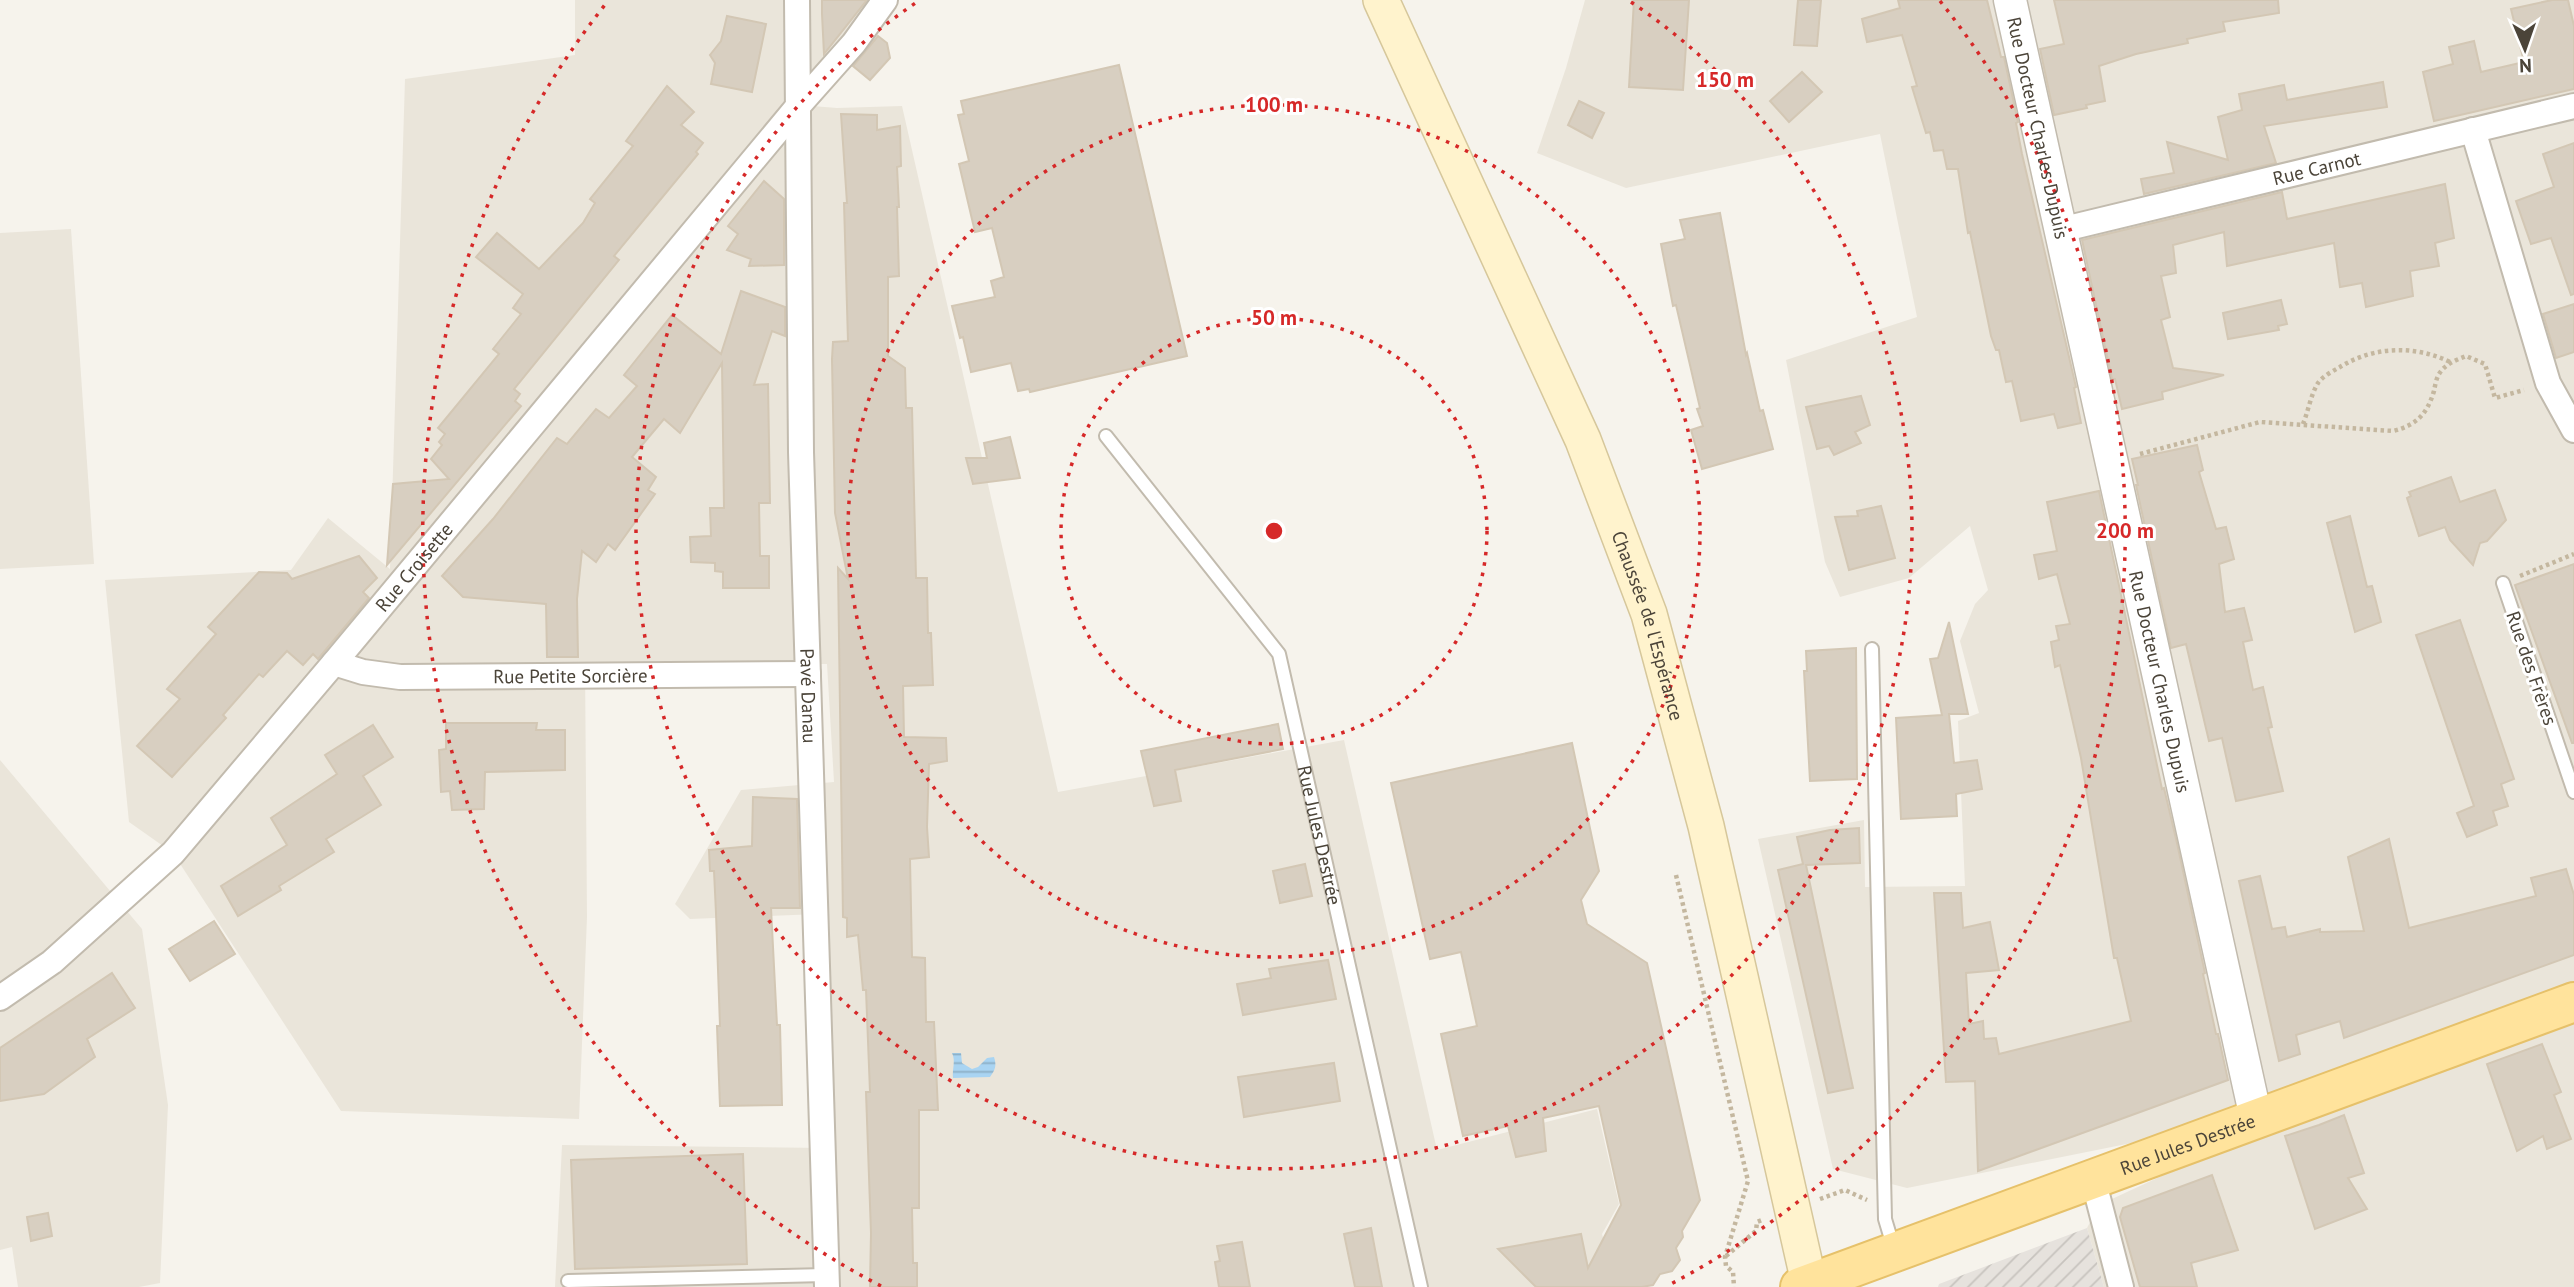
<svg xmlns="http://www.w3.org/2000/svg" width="2574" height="1287" font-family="'PT Sans',sans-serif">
	<defs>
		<pattern id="industrial-furrows" width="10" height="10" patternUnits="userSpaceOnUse" patternTransform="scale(1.75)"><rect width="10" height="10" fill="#e6e2dd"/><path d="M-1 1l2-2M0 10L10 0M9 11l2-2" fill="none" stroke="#c7c3be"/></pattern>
		<pattern id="water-rules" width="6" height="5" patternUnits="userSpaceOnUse" patternTransform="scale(1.75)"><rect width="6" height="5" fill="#a9d4f2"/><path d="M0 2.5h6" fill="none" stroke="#8caec5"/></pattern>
	</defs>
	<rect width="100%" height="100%" fill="#f6f3ec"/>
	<g fill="#eae5da">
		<path d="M 575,0 L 878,0 L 800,105 L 837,108 L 902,106 L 1058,792 L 1344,740 L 1437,1150 L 1597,1109 L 1619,1204 L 1602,1234 L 1617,1287 L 555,1287 L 562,1145 L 824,1148 L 818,914 L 690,919 L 675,904 L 741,790 L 834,782 L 827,664 L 585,663 L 587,917 L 579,1119 L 341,1111 L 173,853 L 129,822 L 105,580 L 291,570 L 328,518 L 390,569 L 405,79 L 575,55 Z"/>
		<path d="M 1585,0 L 2574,0 L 2574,1002 L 2256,1118 L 1907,1188 L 1833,1169 L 1758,839 L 1864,820 L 1865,887 L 1965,886 L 1958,721 L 1979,713 L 1960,641 L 1975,604 L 1988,590 L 1970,526 L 1909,578 L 1840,597 L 1825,562 L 1786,360 L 1917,317 L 1880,134 L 1626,188 L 1537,153 L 1566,68 Z"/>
		<path d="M 71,229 L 94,564 L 0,569 L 0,233 Z"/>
		<path d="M 0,760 L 142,929 L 168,1105 L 160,1283 L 139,1287 L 18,1287 L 12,1247 L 0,1250 Z"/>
		<path d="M 2574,1012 L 2574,1287 L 2104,1287 L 2087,1228 L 2099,1205 L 2263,1129 Z"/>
	</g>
	<path fill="url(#industrial-furrows)" d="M 2087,1228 L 2104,1287 L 1938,1287 L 1939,1284 Z"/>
	<path fill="url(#water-rules)" d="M 952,1053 L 961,1053 L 962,1063 L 972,1069 L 978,1067 L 987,1058 L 994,1057 C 997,1066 995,1070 990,1077 L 953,1078 C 952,1069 956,1061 952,1053 Z"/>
	<g fill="#d8cfc1" stroke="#d3c7b4" stroke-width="2">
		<path d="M 822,0 L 867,0 L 824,54 L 822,14 Z"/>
		<path d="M 1634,0 L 1689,0 L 1683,90 L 1629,87 Z"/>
		<path d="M 1798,0 L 1821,0 L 1817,46 L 1794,45 Z"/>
		<path d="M 1898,0 L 1987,0 L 2001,57 L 2004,57 L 2018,122 L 2016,123 L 2022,154 L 2076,387 L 2074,388 L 2081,423 L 2058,428 L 2054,414 L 2021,421 L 2012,381 L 2006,382 L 1999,350 L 1996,350 L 1991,336 L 1970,232 L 1968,233 L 1958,169 L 1947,169 L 1943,150 L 1934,151 L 1930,132 L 1926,133 L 1912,87 L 1917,86 L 1902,35 L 1867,42 L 1862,19 L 1900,8 Z"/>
		<path d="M 2054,0 L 2278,0 L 2279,13 L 2223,22 L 2225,31 L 2187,39 L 2188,43 L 2136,54 L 2099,66 L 2105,101 L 2086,105 L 2087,108 L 2054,115 L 2040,49 L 2064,44 Z"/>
		<path d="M 2552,0 L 2568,0 L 2574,26 L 2574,89 L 2434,121 L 2423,72 L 2453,64 L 2449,47 L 2474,41 L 2481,72 L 2524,62 L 2511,9 Z"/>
		<path d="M 727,16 L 766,24 L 752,92 L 711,84 L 715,63 L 710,55 L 721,41 Z"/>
		<path d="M 878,36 L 887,43 L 890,58 L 870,80 L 853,66 Z"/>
		<path d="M 1119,65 L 1187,356 L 1030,392 L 1029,389 L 1018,391 L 1011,363 L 971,372 L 963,337 L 960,338 L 952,306 L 995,297 L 991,281 L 1004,277 L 992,228 L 975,232 L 959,164 L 969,161 L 958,115 L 964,114 L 961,101 Z"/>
		<path d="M 1802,72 L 1822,92 L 1789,122 L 1770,101 Z"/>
		<path d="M 2383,82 L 2387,107 L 2264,126 L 2276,163 L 2144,194 L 2141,179 L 2174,173 L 2167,142 L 2228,160 L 2218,117 L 2242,110 L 2239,94 L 2284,85 L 2287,100 Z"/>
		<path d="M 667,86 L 694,112 L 681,125 L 703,143 L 696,152 L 698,154 L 614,256 L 619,260 L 514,389 L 520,394 L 515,401 L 521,406 L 387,565 L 393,484 L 449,479 L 431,459 L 442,445 L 439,442 L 445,434 L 438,428 L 499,354 L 493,349 L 521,314 L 513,308 L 523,294 L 476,257 L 497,233 L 539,269 L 583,223 L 595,203 L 590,199 L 633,146 L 626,141 Z"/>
		<path d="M 1579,101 L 1604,113 L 1592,138 L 1568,125 Z"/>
		<path d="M 841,114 L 877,115 L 877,130 L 900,126 L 901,166 L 897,167 L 899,207 L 897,207 L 899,276 L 888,277 L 888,356 L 905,368 L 906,408 L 912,408 L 916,578 L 927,578 L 928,633 L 931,633 L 933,685 L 903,686 L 904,737 L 946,738 L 947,761 L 929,764 L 927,827 L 929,857 L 910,859 L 912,957 L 925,958 L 926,1022 L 934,1022 L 938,1110 L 919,1110 L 919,1208 L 912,1208 L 913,1263 L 917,1263 L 917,1287 L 870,1287 L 871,1233 L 866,1092 L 870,1092 L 866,990 L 863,990 L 858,935 L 847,937 L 847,918 L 843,917 L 838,568 L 848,579 L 835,513 L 832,359 L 833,342 L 848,341 L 844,203 L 847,203 Z"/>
		<path d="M 2574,143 L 2574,294 L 2571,295 L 2551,238 L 2531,244 L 2516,201 L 2554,187 L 2543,154 Z"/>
		<path d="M 764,181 L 784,199 L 784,265 L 749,266 L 751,259 L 727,250 L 738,234 L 728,226 Z"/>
		<path d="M 2445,184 L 2454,238 L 2435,243 L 2439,266 L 2410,271 L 2413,296 L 2366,307 L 2362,283 L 2340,287 L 2334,243 L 2227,266 L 2224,232 L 2173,245 L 2176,273 L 2161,276 L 2170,317 L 2161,320 L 2173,368 L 2224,375 L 2162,392 L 2163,399 L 2122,409 L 2115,379 L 2112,379 L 2082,240 L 2282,192 L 2287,219 Z"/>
		<path d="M 1720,213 L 1746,355 L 1747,353 L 1760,411 L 1763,410 L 1773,449 L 1702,469 L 1691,430 L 1703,426 L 1697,409 L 1700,408 L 1676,305 L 1673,306 L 1661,244 L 1685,239 L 1680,220 Z"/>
		<path d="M 741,291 L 785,307 L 785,336 L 772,331 L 754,385 L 768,384 L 770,503 L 759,503 L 760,556 L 769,556 L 769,588 L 723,588 L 723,572 L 715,571 L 715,563 L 691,562 L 690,537 L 711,536 L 710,508 L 724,508 L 722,363 L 680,433 L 664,419 L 632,457 L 656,477 L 648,490 L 655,494 L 615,550 L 608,544 L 596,562 L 582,551 L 577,599 L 578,657 L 547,657 L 546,604 L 463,597 L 442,576 L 493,519 L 557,438 L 567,444 L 596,409 L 609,418 L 637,386 L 624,375 L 672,315 L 721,354 Z"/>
		<path d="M 2281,300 L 2287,324 L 2278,326 L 2279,330 L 2228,339 L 2223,313 Z"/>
		<path d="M 2574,304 L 2574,352 L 2556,358 L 2543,314 Z"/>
		<path d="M 1861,396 L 1870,425 L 1855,432 L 1861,443 L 1834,455 L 1829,446 L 1817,449 L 1806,407 Z"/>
		<path d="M 1010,437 L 1020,478 L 973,484 L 966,458 L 987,458 L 984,443 Z"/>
		<path d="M 2197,445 L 2203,470 L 2199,472 L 2216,529 L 2226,527 L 2234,559 L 2219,564 L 2225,612 L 2244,608 L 2252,640 L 2243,642 L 2253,690 L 2263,687 L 2272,727 L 2268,728 L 2283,791 L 2236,801 L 2222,738 L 2209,741 L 2186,644 L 2171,648 L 2136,485 L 2138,485 L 2132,459 Z"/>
		<path d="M 2451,477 L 2460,502 L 2495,490 L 2506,520 L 2487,541 L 2480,543 L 2473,565 L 2450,540 L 2445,527 L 2419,536 L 2407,498 L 2411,496 L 2409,492 Z"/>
		<path d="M 2099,491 L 2162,789 L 2164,788 L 2177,843 L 2205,973 L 2203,974 L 2216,1034 L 2218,1034 L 2228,1080 L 1978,1171 L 1975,1081 L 1946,1082 L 1934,893 L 1961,893 L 1963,928 L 1990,922 L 1999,970 L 1966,973 L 1969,1024 L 1983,1021 L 1984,1039 L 1996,1038 L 1999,1054 L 2131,1021 L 2117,958 L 2114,958 L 2081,758 L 2060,665 L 2055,667 L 2051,642 L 2059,640 L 2056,626 L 2070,624 L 2057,574 L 2039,579 L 2034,555 L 2057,551 L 2047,502 Z"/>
		<path d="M 1881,506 L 1895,558 L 1849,570 L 1835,517 L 1858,516 L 1857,511 Z"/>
		<path d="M 2350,516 L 2367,587 L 2372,586 L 2381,622 L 2355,632 L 2327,523 Z"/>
		<path d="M 359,556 L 377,578 L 363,592 L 369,598 L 318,659 L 313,654 L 303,665 L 287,651 L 263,677 L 259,674 L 223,715 L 226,718 L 172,777 L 137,746 L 180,699 L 167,689 L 216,634 L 208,627 L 259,572 L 287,573 L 292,579 Z"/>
		<path d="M 2574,564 L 2574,743 L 2572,743 L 2515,585 Z"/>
		<path d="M 2460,620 L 2514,779 L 2501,784 L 2508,806 L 2493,811 L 2497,825 L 2467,837 L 2457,813 L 2474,806 L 2416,635 Z"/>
		<path d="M 1949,622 L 1968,714 L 1949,714 L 1954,763 L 1977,760 L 1982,789 L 1956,794 L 1957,816 L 1901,819 L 1896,718 L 1942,715 L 1930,659 L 1938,658 Z"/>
		<path d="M 1856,648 L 1857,779 L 1810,781 L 1804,671 L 1807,671 L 1806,651 Z"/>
		<path d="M 446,723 L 537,723 L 536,730 L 565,730 L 565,770 L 485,772 L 484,809 L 452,810 L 450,791 L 441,792 L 439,750 L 446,749 Z"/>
		<path d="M 1278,724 L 1283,749 L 1175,770 L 1181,801 L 1154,806 L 1141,751 Z"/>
		<path d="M 373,725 L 393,757 L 363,776 L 381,805 L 326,839 L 334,852 L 279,886 L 281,890 L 238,916 L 221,886 L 287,845 L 271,818 L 337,774 L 325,755 Z"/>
		<path d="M 1572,743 L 1599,871 L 1581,900 L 1587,924 L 1647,963 L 1700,1200 L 1682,1231 L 1683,1237 L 1676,1248 L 1680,1260 L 1672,1271 L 1660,1274 L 1653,1285 L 1642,1287 L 1536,1287 L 1498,1249 L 1581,1234 L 1588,1268 L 1621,1205 L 1599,1106 L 1543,1118 L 1546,1151 L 1516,1157 L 1508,1126 L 1463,1136 L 1441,1034 L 1477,1026 L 1461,952 L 1430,959 L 1391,783 Z"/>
		<path d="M 753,797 L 797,799 L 800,908 L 771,908 L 777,1025 L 780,1025 L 782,1105 L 720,1106 L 717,1026 L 720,1026 L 716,913 L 714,871 L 710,871 L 709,850 L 752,846 Z"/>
		<path d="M 1859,828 L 1860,863 L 1806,865 L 1853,1088 L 1828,1093 L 1778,870 L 1803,864 L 1797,837 L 1830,830 Z"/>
		<path d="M 2389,839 L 2409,928 L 2536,896 L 2531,878 L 2566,869 L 2574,895 L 2574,955 L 2344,1038 L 2340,1021 L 2296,1035 L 2300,1054 L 2279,1061 L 2239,881 L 2260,876 L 2272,929 L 2285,927 L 2287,937 L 2320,929 L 2320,932 L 2364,931 L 2348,857 Z"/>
		<path d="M 1305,864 L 1312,896 L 1280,903 L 1273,871 Z"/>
		<path d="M 214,921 L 235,954 L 190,981 L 169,949 Z"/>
		<path d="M 1328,960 L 1336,999 L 1243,1015 L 1237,984 L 1271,978 L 1269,969 Z"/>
		<path d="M 112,973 L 135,1008 L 87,1039 L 95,1057 L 44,1094 L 0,1101 L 0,1048 Z"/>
		<path d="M 2542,1044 L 2561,1092 L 2554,1095 L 2571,1139 L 2547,1149 L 2543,1136 L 2517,1151 L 2487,1064 Z"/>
		<path d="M 1334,1063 L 1340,1101 L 1244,1117 L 1238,1077 Z"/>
		<path d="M 2344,1115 L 2364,1173 L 2348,1178 L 2367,1209 L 2315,1229 L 2285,1136 L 2319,1125 Z"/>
		<path d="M 743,1154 L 747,1264 L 575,1269 L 571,1160 Z"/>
		<path d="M 2212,1175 L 2238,1250 L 2191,1263 L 2197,1287 L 2140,1287 L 2120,1217 L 2123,1208 Z"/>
		<path d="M 48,1213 L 52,1236 L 31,1241 L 27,1217 Z"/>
		<path d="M 1371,1228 L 1382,1287 L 1355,1287 L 1344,1234 Z"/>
		<path d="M 1242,1242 L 1250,1287 L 1219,1287 L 1215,1262 L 1220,1261 L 1217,1246 Z"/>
	</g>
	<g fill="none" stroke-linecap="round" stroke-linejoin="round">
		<defs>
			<g id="service">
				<path id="s1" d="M 1106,436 L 1279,654 L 1421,1287"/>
				<path d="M 2503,583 L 2574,792"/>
				<path d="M 1872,649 L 1885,1219 L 1894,1249"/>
				<path d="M 568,1281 L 826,1275"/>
			</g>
			<g id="minor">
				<path id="s2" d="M 797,0 L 801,452 L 827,1287"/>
				<path d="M 2473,130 L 2548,383 L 2574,430"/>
				<path id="s3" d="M 2060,230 L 2574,106"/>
				<path id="s4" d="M 334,663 L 363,672 L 400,677 L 808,674"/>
				<path id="s5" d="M 0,998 L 52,962 L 173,853 L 334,663 L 799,105 L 854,43 L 885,0"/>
				<path d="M 2093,1179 L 2121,1287"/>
			</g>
			<g id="tertiary">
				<path id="s6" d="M 2010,0 L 2256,1118"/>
			</g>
			<g id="secondary">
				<path id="s7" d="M 1381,0 L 1583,440 L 1649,614 L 1706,826 L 1810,1287"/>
			</g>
			<g id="primary">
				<path id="s8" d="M 1800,1287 L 2574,1002"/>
			</g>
		</defs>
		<use href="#service" stroke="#c2bbae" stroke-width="16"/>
		<use href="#minor" stroke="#c2bbae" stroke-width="28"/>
		<use href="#tertiary" stroke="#c2bbae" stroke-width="35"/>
		<use href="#secondary" stroke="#d6c79b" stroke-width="38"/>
		<use href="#primary" stroke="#e6c16a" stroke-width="42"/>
		<g stroke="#c4b79f" stroke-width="4.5" stroke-dasharray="3.5 3.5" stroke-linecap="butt">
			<path d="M 2303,424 C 2308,412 2311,394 2318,383 C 2323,376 2333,371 2340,367 C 2374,346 2415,345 2450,362"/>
			<path d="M 2140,454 L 2260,422 L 2393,431 C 2417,425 2427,414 2434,391 C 2435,386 2436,379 2439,374 C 2445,364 2456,360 2466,356 L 2485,364 L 2495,398 L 2524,390"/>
			<path d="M 2520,576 L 2574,554"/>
			<path d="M 1676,875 L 1748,1181 L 1725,1257 L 1726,1266 L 1733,1272 L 1734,1287"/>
			<path d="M 1820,1199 L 1845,1190 L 1867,1200"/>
			<path d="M 1726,1256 L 1756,1231 L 1757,1222 L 1762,1220"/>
		</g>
		<use href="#service" stroke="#fff" stroke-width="12"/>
		<use href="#minor" stroke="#fff" stroke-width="24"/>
		<use href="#tertiary" stroke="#fff" stroke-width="32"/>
		<use href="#secondary" stroke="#fff3cd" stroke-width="35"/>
		<use href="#primary" stroke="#ffe39c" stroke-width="38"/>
	</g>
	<g fill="none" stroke="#d62828" stroke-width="3.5" stroke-dasharray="3.5 7">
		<circle cx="1274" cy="531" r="213"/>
		<circle cx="1274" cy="531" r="426"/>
		<path d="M1631 2A638 638 0 1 1 917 2"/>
		<path d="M881 1286A851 851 0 0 1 608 1M1940 1A851 851 0 0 1 1667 1286"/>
	</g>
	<g text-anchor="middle" stroke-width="6" stroke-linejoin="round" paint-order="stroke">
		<g font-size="19" fill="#4b4439" stroke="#fff">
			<text dy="7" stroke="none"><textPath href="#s6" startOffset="131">Rue Docteur Charles Dupuis</textPath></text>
			<text dy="7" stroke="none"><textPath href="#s3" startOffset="264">Rue Carnot</textPath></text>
			<text dy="7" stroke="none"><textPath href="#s5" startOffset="600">Rue Croisette</textPath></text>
			<text dy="7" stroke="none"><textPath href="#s7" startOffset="681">Chaussée de l'Espérance</textPath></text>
			<text transform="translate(2532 668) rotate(71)" y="7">Rue des Frères</text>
			<text dy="7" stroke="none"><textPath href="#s4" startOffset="238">Rue Petite Sorcière</textPath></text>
			<text dy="7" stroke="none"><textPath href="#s6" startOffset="698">Rue Docteur Charles Dupuis</textPath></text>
			<text dy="7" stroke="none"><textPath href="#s2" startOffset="696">Pavé Danau</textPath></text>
			<text dy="7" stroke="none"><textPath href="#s1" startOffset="464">Rue Jules Destrée</textPath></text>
			<text dy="7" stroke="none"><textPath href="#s8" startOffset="413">Rue Jules Destrée</textPath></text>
		</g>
	</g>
	<circle cx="1274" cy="531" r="10" fill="#d62828" stroke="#fff" stroke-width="3.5"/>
	<g font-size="21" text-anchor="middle" font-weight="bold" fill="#d62828" stroke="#fff" stroke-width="6" stroke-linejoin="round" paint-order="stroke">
		<text x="1725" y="87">150 m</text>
		<text x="1274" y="112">100 m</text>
		<text x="1274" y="325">50 m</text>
		<text x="2125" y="538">200 m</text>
	</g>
	<g transform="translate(2525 49) rotate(178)" stroke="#ffffff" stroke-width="5" paint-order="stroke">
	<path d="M0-5L12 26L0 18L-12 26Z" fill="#4b4439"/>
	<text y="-10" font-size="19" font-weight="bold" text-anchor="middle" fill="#4b4439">N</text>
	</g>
</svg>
